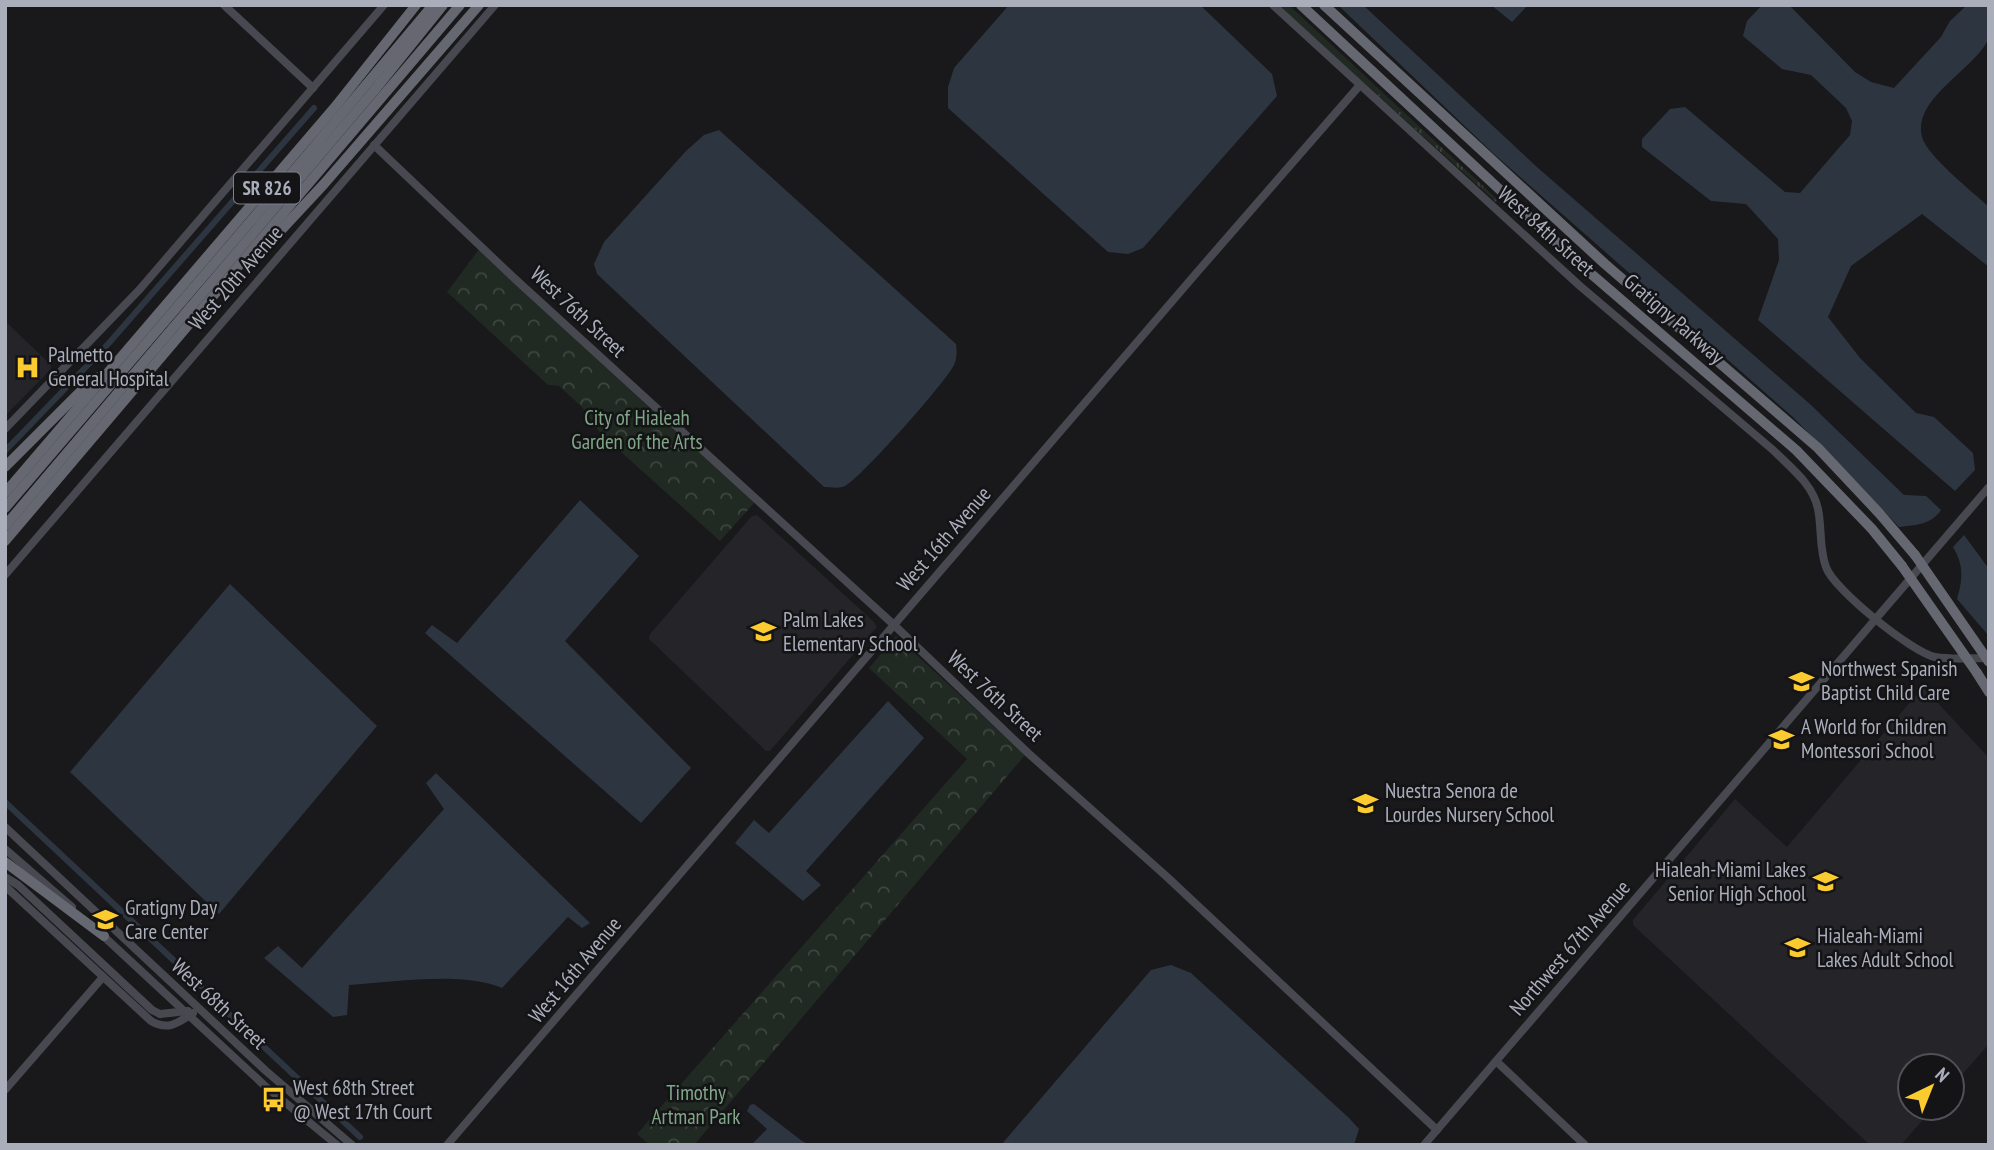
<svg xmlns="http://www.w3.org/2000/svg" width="1994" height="1150" font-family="'PT Sans Narrow',sans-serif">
	<defs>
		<pattern id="grass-tufts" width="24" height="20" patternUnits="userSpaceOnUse" patternTransform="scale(1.75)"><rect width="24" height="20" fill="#202922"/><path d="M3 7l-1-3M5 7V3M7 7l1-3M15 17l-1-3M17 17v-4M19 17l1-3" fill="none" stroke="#3e4640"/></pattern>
		<pattern id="park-crowns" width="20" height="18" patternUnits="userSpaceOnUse" patternTransform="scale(1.75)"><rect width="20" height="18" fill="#202922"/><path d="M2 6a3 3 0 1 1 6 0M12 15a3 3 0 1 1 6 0" fill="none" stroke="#3e4640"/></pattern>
	</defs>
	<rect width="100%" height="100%" fill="#19181b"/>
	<g fill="#252428">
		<path d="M 5,321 L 51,365 L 51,369 L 5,416 Z"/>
		<path d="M 757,515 L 874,622 L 877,627 L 770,751 L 766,751 L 649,639 L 650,634 L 752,516 Z"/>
		<path d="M 1923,687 L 1989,758 L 1989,1044 L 1952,1086 L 1952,1066 L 1910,1066 L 1910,1108 L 1933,1108 L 1901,1145 L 1870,1145 L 1633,925 L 1633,920 L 1735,799 L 1787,847 Z"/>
	</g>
	<path fill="url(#grass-tufts)" d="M 1278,5 L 1289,5 L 1498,200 L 1496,202 Z"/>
	<g fill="url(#park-crowns)">
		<path d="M 480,248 L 755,502 L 720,541 L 601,434 L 582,407 L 559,386 L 548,385 L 447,292 Z"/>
		<path d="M 896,636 L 1025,755 L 694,1145 L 650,1145 L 637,1134 L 967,759 L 869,668 Z"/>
	</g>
	<g fill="#2d3640">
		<path d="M 1009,5 L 1200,5 L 1272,74 L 1277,96 L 1143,248 L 1128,254 L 1108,252 L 948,108 L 948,87 L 954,68 Z"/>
		<path d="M 1338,5 L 1363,5 L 1538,168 L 1811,405 L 1904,495 L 1926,496 L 1941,510 C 1931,525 1915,525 1899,527 L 1794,418 L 1494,154 Z"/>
		<path d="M 1491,5 L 1528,5 L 1512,22 Z"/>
		<path d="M 1762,5 L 1789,5 L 1855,72 L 1871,82 L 1894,88 L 1941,37 L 1950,21 L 1967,5 L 1989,5 C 1989,16 1992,34 1987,42 C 1971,71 1912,100 1922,137 C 1927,156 1973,192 1989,207 L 1989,267 L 1922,214 L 1851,266 L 1828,317 L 1860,358 L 1916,413 L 1934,417 L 1973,453 L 1975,470 L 1955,491 L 1758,320 L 1779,260 L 1778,239 L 1746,204 L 1711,201 L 1642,147 L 1642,139 L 1670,109 L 1685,107 L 1785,192 L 1800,193 L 1850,135 L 1852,121 L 1846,108 L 1811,75 L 1782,69 L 1743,36 L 1747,21 Z"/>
		<path d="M 719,130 L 956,344 C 957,351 957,359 954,365 C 946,382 860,479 845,486 C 839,489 830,487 824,487 L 597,274 L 594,264 L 604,242 L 686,151 L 704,135 Z"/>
		<path d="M 580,500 L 639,556 L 565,641 L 691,768 L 641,823 L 425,633 L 432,625 L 457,643 Z"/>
		<path d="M 1964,535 L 1989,569 L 1989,636 L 1957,599 C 1963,579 1964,566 1953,547 Z"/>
		<path d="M 230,584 L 377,726 L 219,914 L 70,772 Z"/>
		<path d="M 888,701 L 924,738 L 806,871 L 821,885 L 803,901 L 735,843 L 754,820 L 769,833 Z"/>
		<path d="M 436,773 L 590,923 L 582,928 L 568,917 L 502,988 C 462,971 394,982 349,985 L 347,1015 L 333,1017 L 264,958 L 278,946 L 302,968 L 444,809 L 426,783 Z"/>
		<path d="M 1171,965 L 1191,973 L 1349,1118 L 1359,1129 L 1354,1145 L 1001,1145 L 1151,970 Z"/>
		<path d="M 754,1104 L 802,1141 L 810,1145 L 751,1145 L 767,1129 L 747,1111 L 750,1105 Z"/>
	</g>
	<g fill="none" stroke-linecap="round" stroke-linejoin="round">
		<g stroke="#2d3640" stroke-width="6">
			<path d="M 5,451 L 109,343 L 314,108"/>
			<path d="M 5,802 L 201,986"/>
			<path d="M 216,1002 L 360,1137"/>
		</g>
		<g stroke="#474850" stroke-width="8">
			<path d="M 224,5 L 313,88"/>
			<path d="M 1273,5 L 1580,286 L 1773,450 C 1790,467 1813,484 1818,509 C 1822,528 1819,549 1826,567 C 1833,589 1913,653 1935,657 C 1953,660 1971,658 1989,658"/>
			<path d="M 374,145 L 514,278 L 893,624 L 1028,753 L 1166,876 L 1437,1130"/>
			<path d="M 5,429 L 140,289 L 384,5"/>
			<path d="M 5,575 L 495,5"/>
			<path d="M 5,827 L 266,1071 L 352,1145"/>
			<path d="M 5,849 L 72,907"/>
			<path d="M 5,877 L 18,885 L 152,1010 L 160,1014"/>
			<path d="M 5,886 L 151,1021 C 168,1031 178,1023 193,1013"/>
			<path d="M 99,932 L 265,1086 L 337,1145"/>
			<path d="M 160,1014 L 188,1011"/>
			<path d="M 1496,1061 L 1585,1145"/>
			<path d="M 5,1090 L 103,977"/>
			<path d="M 447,1145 L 1199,270 L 1360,85"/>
			<path d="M 1424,1145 L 1989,487"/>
		</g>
		<g stroke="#656771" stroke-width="10">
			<path d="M 1301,5 L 1582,266 L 1796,450 L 1872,529 L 1902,566"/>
			<path d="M 1324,5 L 1605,264 L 1818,448 L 1879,513 L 1915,555"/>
			<path d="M 255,255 L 270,242 L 324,184 L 479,5"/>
			<path d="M 5,467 L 81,391 L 99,377"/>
			<path d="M 5,493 L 335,107 L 416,5"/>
			<path d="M 5,508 L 303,160 L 433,5"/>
			<path d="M 5,526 L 373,92 L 443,5"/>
			<path d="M 5,541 L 460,5"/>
			<path d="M 1977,673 L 1989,692"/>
			<path d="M 5,862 L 104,936"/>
		</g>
		<g stroke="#656771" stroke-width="10">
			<path d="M 1915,555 L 1989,662"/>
			<path d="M 1902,566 L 1977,673"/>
		</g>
	</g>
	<defs>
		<symbol id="hospital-bare" viewBox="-9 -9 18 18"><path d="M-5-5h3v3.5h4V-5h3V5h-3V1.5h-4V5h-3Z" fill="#fccb30" stroke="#141316" stroke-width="2.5" paint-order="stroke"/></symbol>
		<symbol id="school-bare" viewBox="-9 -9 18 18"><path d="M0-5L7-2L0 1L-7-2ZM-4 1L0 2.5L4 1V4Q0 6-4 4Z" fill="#fccb30" stroke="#141316" stroke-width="2.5" paint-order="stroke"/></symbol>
		<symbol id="bus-bare" viewBox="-9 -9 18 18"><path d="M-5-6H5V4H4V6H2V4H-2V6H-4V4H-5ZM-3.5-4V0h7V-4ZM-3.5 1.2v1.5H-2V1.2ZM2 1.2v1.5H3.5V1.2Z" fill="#fccb30" stroke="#141316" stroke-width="2.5" paint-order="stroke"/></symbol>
	</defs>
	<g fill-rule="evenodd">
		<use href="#hospital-bare" x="10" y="350" width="35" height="35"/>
		<use href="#school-bare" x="746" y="614" width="35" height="35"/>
		<use href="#school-bare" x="1784" y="664" width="35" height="35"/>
		<use href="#school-bare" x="1764" y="722" width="35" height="35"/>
		<use href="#school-bare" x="1348" y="786" width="35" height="35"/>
		<use href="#school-bare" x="1808" y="864" width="35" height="35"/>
		<use href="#school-bare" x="88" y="902" width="35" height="35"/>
		<use href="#school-bare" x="1780" y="930" width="35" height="35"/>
		<use href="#bus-bare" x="256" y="1082" width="35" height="35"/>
	</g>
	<g text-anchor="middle" stroke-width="5" stroke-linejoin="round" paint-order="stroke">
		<rect fill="#141316" stroke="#7d808a" stroke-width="2" x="234" y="172.5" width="66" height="31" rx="5"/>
		<g font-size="19" font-weight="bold" fill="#aaaebb">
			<text x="267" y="195">SR 826</text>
		</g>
		<g font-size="21" fill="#aaaebb" stroke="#141316">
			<text transform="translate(1546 231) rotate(42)" y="7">West 84th Street</text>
			<text transform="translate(236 278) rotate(-49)" y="7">West 20th Avenue</text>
			<text transform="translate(578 312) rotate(43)" y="7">West 76th Street</text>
			<text transform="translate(1674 319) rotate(41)" y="7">Gratigny Parkway</text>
			<text transform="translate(944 539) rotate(-49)" y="7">West 16th Avenue</text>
			<text transform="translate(995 696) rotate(43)" y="7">West 76th Street</text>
			<text transform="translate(1570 948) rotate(-49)" y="7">Northwest 67th Avenue</text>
			<text transform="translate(575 970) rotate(-50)" y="7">West 16th Avenue</text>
			<text transform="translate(219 1004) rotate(43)" y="7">West 68th Street</text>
		</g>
		<g font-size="21" fill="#aaaebb" stroke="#141316" text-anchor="start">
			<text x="48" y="362">Palmetto<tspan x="48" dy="24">General Hospital</tspan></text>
			<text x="783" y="627">Palm Lakes<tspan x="783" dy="24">Elementary School</tspan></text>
			<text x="1821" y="676">Northwest Spanish<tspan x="1821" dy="24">Baptist Child Care</tspan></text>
			<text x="1801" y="734">A World for Children<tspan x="1801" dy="24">Montessori School</tspan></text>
			<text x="1385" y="798">Nuestra Senora de<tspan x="1385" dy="24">Lourdes Nursery School</tspan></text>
			<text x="1806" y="877" text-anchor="end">Hialeah-Miami Lakes<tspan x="1806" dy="24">Senior High School</tspan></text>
			<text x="125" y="915">Gratigny Day<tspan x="125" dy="24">Care Center</tspan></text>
			<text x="1817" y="943">Hialeah-Miami<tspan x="1817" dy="24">Lakes Adult School</tspan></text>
			<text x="293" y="1095">West 68th Street<tspan x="293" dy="24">@ West 17th Court</tspan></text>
		</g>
		<g font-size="21" fill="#80a787" stroke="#141316">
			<text x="637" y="425">City of Hialeah<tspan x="637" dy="24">Garden of the Arts</tspan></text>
			<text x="696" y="1100">Timothy<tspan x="696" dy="24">Artman Park</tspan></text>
		</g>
	</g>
	<rect width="1994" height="1150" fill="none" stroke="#aaaebb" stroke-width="14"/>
	<g transform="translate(1931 1087) rotate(43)"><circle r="33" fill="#141316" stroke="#505158" stroke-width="2"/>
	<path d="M0-5L12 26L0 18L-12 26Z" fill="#fccb30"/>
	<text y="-10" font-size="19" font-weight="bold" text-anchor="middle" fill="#aaaebb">N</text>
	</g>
</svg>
